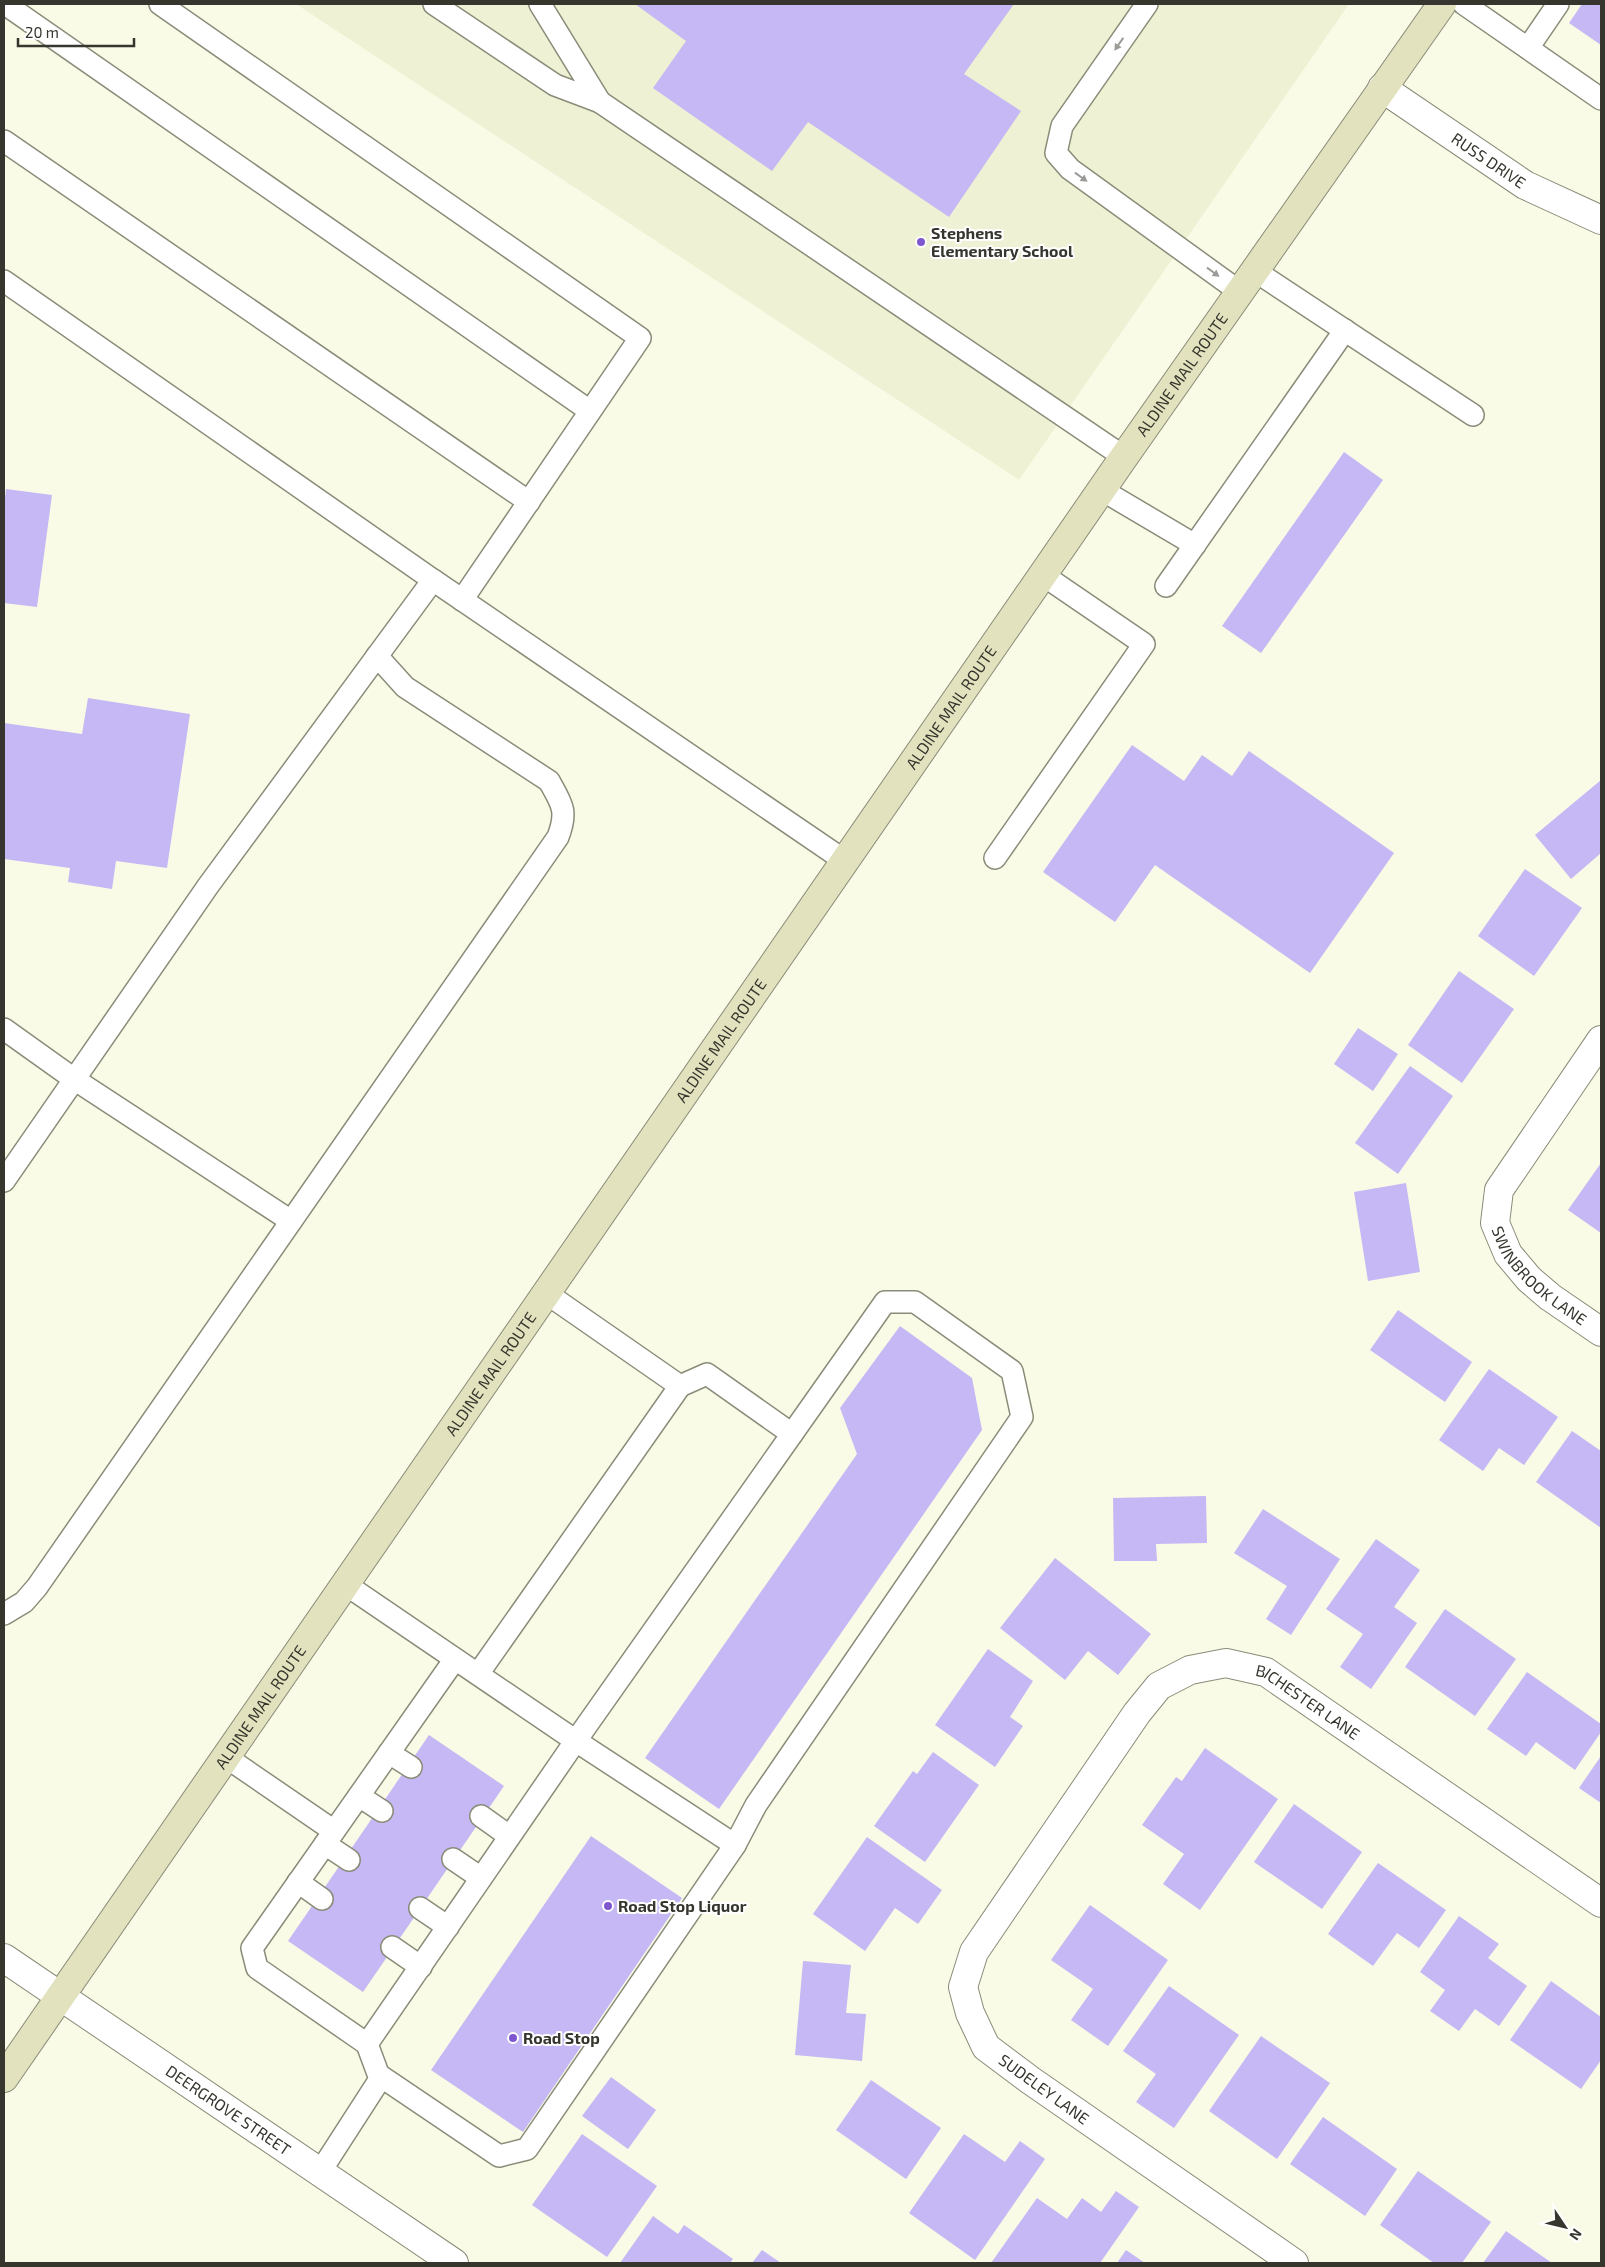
<svg xmlns="http://www.w3.org/2000/svg" width="1605" height="2267" font-family="'Exo 2',sans-serif">
	<rect width="100%" height="100%" fill="#f9fbe6"/>
	<path fill="#eff1d4" d="M 296,4 L 1349,4 L 1019,480 Z"/>
	<g fill="#c5b8f4">
		<path d="M 635,4 L 1014,4 L 964,74 L 1021,111 L 949,217 L 808,122 L 772,171 L 653,88 L 686,41 Z"/>
		<path d="M 1582,4 L 1601,4 L 1601,45 L 1569,23 Z"/>
		<path d="M 1344,452 L 1383,480 L 1261,653 L 1222,626 Z"/>
		<path d="M 6,489 L 52,495 L 37,607 L 4,603 L 4,507 Z"/>
		<path d="M 88,698 L 190,714 L 167,868 L 116,861 L 112,889 L 68,882 L 70,868 L 4,859 L 4,723 L 82,734 Z"/>
		<path d="M 1132,745 L 1184,781 L 1202,755 L 1232,776 L 1249,751 L 1394,853 L 1310,973 L 1155,865 L 1115,922 L 1043,872 Z"/>
		<path d="M 1601,780 L 1601,853 L 1571,879 L 1535,835 Z"/>
		<path d="M 1525,869 L 1582,908 L 1534,976 L 1478,936 Z"/>
		<path d="M 1459,971 L 1514,1009 L 1462,1083 L 1408,1045 Z"/>
		<path d="M 1358,1028 L 1398,1054 L 1373,1091 L 1334,1064 Z"/>
		<path d="M 1410,1066 L 1453,1096 L 1398,1174 L 1355,1143 Z"/>
		<path d="M 1601,1163 L 1601,1233 L 1568,1210 Z"/>
		<path d="M 1406,1183 L 1420,1272 L 1368,1281 L 1354,1192 Z"/>
		<path d="M 1398,1310 L 1472,1362 L 1445,1402 L 1370,1350 Z"/>
		<path d="M 900,1326 L 972,1378 L 982,1430 L 719,1809 L 645,1758 L 857,1454 L 840,1408 Z"/>
		<path d="M 1489,1369 L 1558,1417 L 1524,1465 L 1499,1448 L 1483,1471 L 1439,1440 Z"/>
		<path d="M 1572,1431 L 1601,1451 L 1601,1528 L 1536,1482 Z"/>
		<path d="M 1206,1496 L 1207,1543 L 1156,1544 L 1157,1561 L 1114,1561 L 1113,1498 Z"/>
		<path d="M 1263,1509 L 1340,1559 L 1291,1635 L 1266,1619 L 1287,1586 L 1234,1553 Z"/>
		<path d="M 1376,1539 L 1420,1570 L 1394,1607 L 1417,1623 L 1371,1689 L 1340,1667 L 1363,1634 L 1326,1609 Z"/>
		<path d="M 1055,1558 L 1151,1634 L 1118,1675 L 1088,1651 L 1065,1680 L 1000,1628 Z"/>
		<path d="M 1445,1609 L 1516,1659 L 1475,1716 L 1405,1667 Z"/>
		<path d="M 988,1649 L 1033,1681 L 1010,1717 L 1023,1726 L 995,1767 L 935,1725 Z"/>
		<path d="M 1527,1672 L 1601,1724 L 1601,1732 L 1575,1770 L 1536,1742 L 1526,1756 L 1487,1729 Z"/>
		<path d="M 429,1735 L 504,1786 L 363,1992 L 288,1941 Z"/>
		<path d="M 1205,1748 L 1278,1799 L 1200,1910 L 1163,1884 L 1184,1854 L 1142,1825 L 1176,1777 L 1182,1781 Z"/>
		<path d="M 933,1752 L 979,1785 L 925,1862 L 874,1826 L 913,1771 L 917,1774 Z"/>
		<path d="M 1601,1756 L 1601,1803 L 1579,1788 Z"/>
		<path d="M 1294,1804 L 1362,1852 L 1322,1909 L 1254,1862 Z"/>
		<path d="M 591,1836 L 682,1898 L 523,2132 L 431,2070 Z"/>
		<path d="M 867,1837 L 942,1890 L 918,1924 L 895,1908 L 865,1951 L 813,1914 Z"/>
		<path d="M 1378,1863 L 1446,1910 L 1419,1948 L 1397,1933 L 1373,1966 L 1328,1934 Z"/>
		<path d="M 1090,1905 L 1168,1960 L 1108,2046 L 1071,2020 L 1093,1989 L 1051,1960 Z"/>
		<path d="M 1459,1916 L 1499,1944 L 1488,1958 L 1527,1986 L 1499,2026 L 1475,2009 L 1459,2031 L 1430,2011 L 1445,1990 L 1420,1972 Z"/>
		<path d="M 803,1961 L 851,1965 L 846,2013 L 866,2014 L 862,2061 L 795,2055 Z"/>
		<path d="M 1551,1981 L 1601,2017 L 1601,2060 L 1581,2089 L 1510,2040 Z"/>
		<path d="M 1169,1986 L 1239,2035 L 1174,2128 L 1136,2102 L 1156,2074 L 1123,2051 Z"/>
		<path d="M 1261,2036 L 1330,2083 L 1277,2159 L 1209,2111 Z"/>
		<path d="M 611,2077 L 656,2110 L 628,2149 L 582,2116 Z"/>
		<path d="M 871,2080 L 941,2128 L 906,2179 L 836,2130 Z"/>
		<path d="M 1323,2117 L 1397,2169 L 1365,2216 L 1290,2164 Z"/>
		<path d="M 582,2134 L 657,2186 L 607,2257 L 532,2205 Z"/>
		<path d="M 964,2134 L 1005,2162 L 1020,2141 L 1045,2159 L 975,2260 L 909,2213 Z"/>
		<path d="M 1418,2171 L 1491,2222 L 1462,2263 L 1434,2263 L 1380,2225 Z"/>
		<path d="M 1116,2191 L 1139,2207 L 1100,2263 L 991,2263 L 1037,2198 L 1067,2219 L 1082,2198 L 1101,2212 Z"/>
		<path d="M 653,2216 L 678,2234 L 684,2225 L 733,2259 L 730,2263 L 620,2263 Z"/>
		<path d="M 1506,2231 L 1552,2263 L 1483,2263 Z"/>
		<path d="M 762,2250 L 781,2263 L 752,2263 Z"/>
		<path d="M 1126,2250 L 1145,2263 L 1117,2263 Z"/>
	</g>
	<g fill="none" stroke-linecap="round" stroke-linejoin="round">
		<defs>
			<g id="lane">
				<path d="M 5,4 L 590,411"/>
				<path d="M 160,4 L 640,338 L 462,600"/>
				<path d="M 434,4 L 555,85 L 600,102 L 540,4"/>
				<path d="M 1147,4 L 1062,126 L 1056,153 L 1070,169 L 1240,292"/>
				<path d="M 1464,4 L 1601,99"/>
				<path d="M 1528,48 L 1558,4"/>
				<path d="M 600,102 L 1124,457"/>
				<path d="M 4,141 L 529,502"/>
				<path d="M 1255,271 L 1473,415"/>
				<path d="M 4,281 L 433,580"/>
				<path d="M 1102,490 L 1195,545"/>
				<path d="M 1166,586 L 1345,330"/>
				<path d="M 995,858 L 1144,644 L 1043,575"/>
				<path d="M 4,1029 L 74,1079 L 291,1221"/>
				<path d="M 4,1181 L 208,886 L 433,580 L 845,861"/>
				<path d="M 345,1584 L 576,1741 L 735,1845"/>
				<path d="M 4,1614 L 24,1602 L 37,1587 L 558,837 C 568,811 562,804 549,781 L 405,687 L 377,656"/>
				<path d="M 478,1674 L 680,1386"/>
				<path d="M 389,1753 L 411,1767"/>
				<path d="M 226,1757 L 334,1831"/>
				<path d="M 359,1796 L 382,1811"/>
				<path d="M 481,1816 L 509,1836"/>
				<path d="M 325,1844 L 349,1860"/>
				<path d="M 453,1859 L 481,1878"/>
				<path d="M 298,1882 L 322,1899"/>
				<path d="M 420,1908 L 448,1927"/>
				<path d="M 392,1947 L 421,1967"/>
				<path d="M 367,2044 L 257,1968 L 252,1948 L 455,1659"/>
				<path d="M 379,2075 L 499,2156 L 527,2149 L 735,1845 L 756,1805 L 1022,1417 L 1012,1371 L 915,1302 L 885,1302 L 792,1434"/>
				<path d="M 320,2172 L 380,2079 L 367,2044 L 570,1749 L 792,1434 L 707,1374 L 680,1386 L 546,1293"/>
			</g>
			<g id="street">
				<path id="s1" d="M 1382,88 L 1525,185 L 1601,220"/>
				<path id="s2" d="M 1601,1040 L 1499,1190 L 1495,1223 L 1508,1254 L 1529,1279 L 1550,1297 L 1601,1332"/>
				<path id="s3" d="M 4,1958 L 454,2263"/>
				<path id="s4" d="M 1294,2263 L 1030,2080 L 986,2047 L 970,2013 L 963,1987 L 974,1952 L 1137,1713 L 1159,1686 L 1190,1670 L 1226,1663 L 1266,1672 L 1601,1903"/>
			</g>
			<g id="secondary">
				<path id="s5" d="M 4,2078 L 1124,457 L 1442,4"/>
			</g>
		</defs>
		<use href="#lane" stroke="#8a8c79" stroke-width="24"/>
		<use href="#street" stroke="#8a8c79" stroke-width="30"/>
		<use href="#secondary" stroke="#8a8c79" stroke-width="30"/>
		<use href="#lane" stroke="#fff" stroke-width="21"/>
		<use href="#street" stroke="#fff" stroke-width="28"/>
		<use href="#secondary" stroke="#e2e2be" stroke-width="28"/>
	</g>
	<defs><path id="oneway-solid" d="M-6-.8H1V-3.2L6.5 0L1 3.2V.8H-6Z" transform="scale(1.25)"/></defs>
	<g fill="#9a9a96">
		<use href="#oneway-solid" transform="translate(1119 44) rotate(125)"/>
		<use href="#oneway-solid" transform="translate(1081 177) rotate(36)"/>
		<use href="#oneway-solid" transform="translate(1213 272) rotate(36)"/>
	</g>
	<g fill="#7e57d0" stroke="#fff" stroke-width="2">
		<circle cx="921" cy="242" r="5"/>
		<circle cx="608" cy="1906" r="5"/>
		<circle cx="513" cy="2038" r="5"/>
	</g>
	<g text-anchor="middle" stroke-width="4" stroke-linejoin="round" paint-order="stroke">
		<g font-size="16" fill="#36362e" stroke="#fff">
			<text dy="6" stroke="none"><textPath href="#s1" startOffset="129">RUSS DRIVE</textPath></text>
			<text dy="6" stroke="none"><textPath href="#s5" startOffset="2071">ALDINE MAIL ROUTE</textPath></text>
			<text dy="6" stroke="none"><textPath href="#s5" startOffset="1666">ALDINE MAIL ROUTE</textPath></text>
			<text dy="6" stroke="none"><textPath href="#s5" startOffset="1261">ALDINE MAIL ROUTE</textPath></text>
			<text dy="6" stroke="none"><textPath href="#s2" startOffset="285">SWINBROOK LANE</textPath></text>
			<text dy="6" stroke="none"><textPath href="#s5" startOffset="856">ALDINE MAIL ROUTE</textPath></text>
			<text dy="6" stroke="none"><textPath href="#s4" startOffset="965">BICHESTER LANE</textPath></text>
			<text dy="6" stroke="none"><textPath href="#s5" startOffset="451">ALDINE MAIL ROUTE</textPath></text>
			<text transform="translate(1044 2089) rotate(36)" y="6">SUDELEY LANE</text>
			<text dy="6" stroke="none"><textPath href="#s3" startOffset="271">DEERGROVE STREET</textPath></text>
		</g>
		<g font-size="16" font-weight="bold" fill="#36362e" stroke="#fff" text-anchor="start">
			<text x="931" y="239">Stephens<tspan x="931" dy="18">Elementary School</tspan></text>
			<text x="618" y="1912">Road Stop Liquor</text>
			<text x="523" y="2044">Road Stop</text>
		</g>
	</g>
	<rect width="1605" height="2267" fill="none" stroke="#36362e" stroke-width="10"/>
	<g transform="translate(1565 2227) rotate(125)" stroke="#ffffff" stroke-width="4" paint-order="stroke">
	<path d="M0-4L9 19L0 12L-9 19Z" fill="#36362e"/>
	<text y="-8" font-size="14" font-weight="bold" text-anchor="middle" fill="#36362e">N</text>
	</g>
	<path d="M18 38v8h116v-8" fill="none" stroke="#36362e" stroke-width="2.5"/>
	<text x="25" y="38" font-size="15" fill="#36362e" stroke="#ffffff" stroke-width="4" paint-order="stroke">20 m</text>
</svg>
